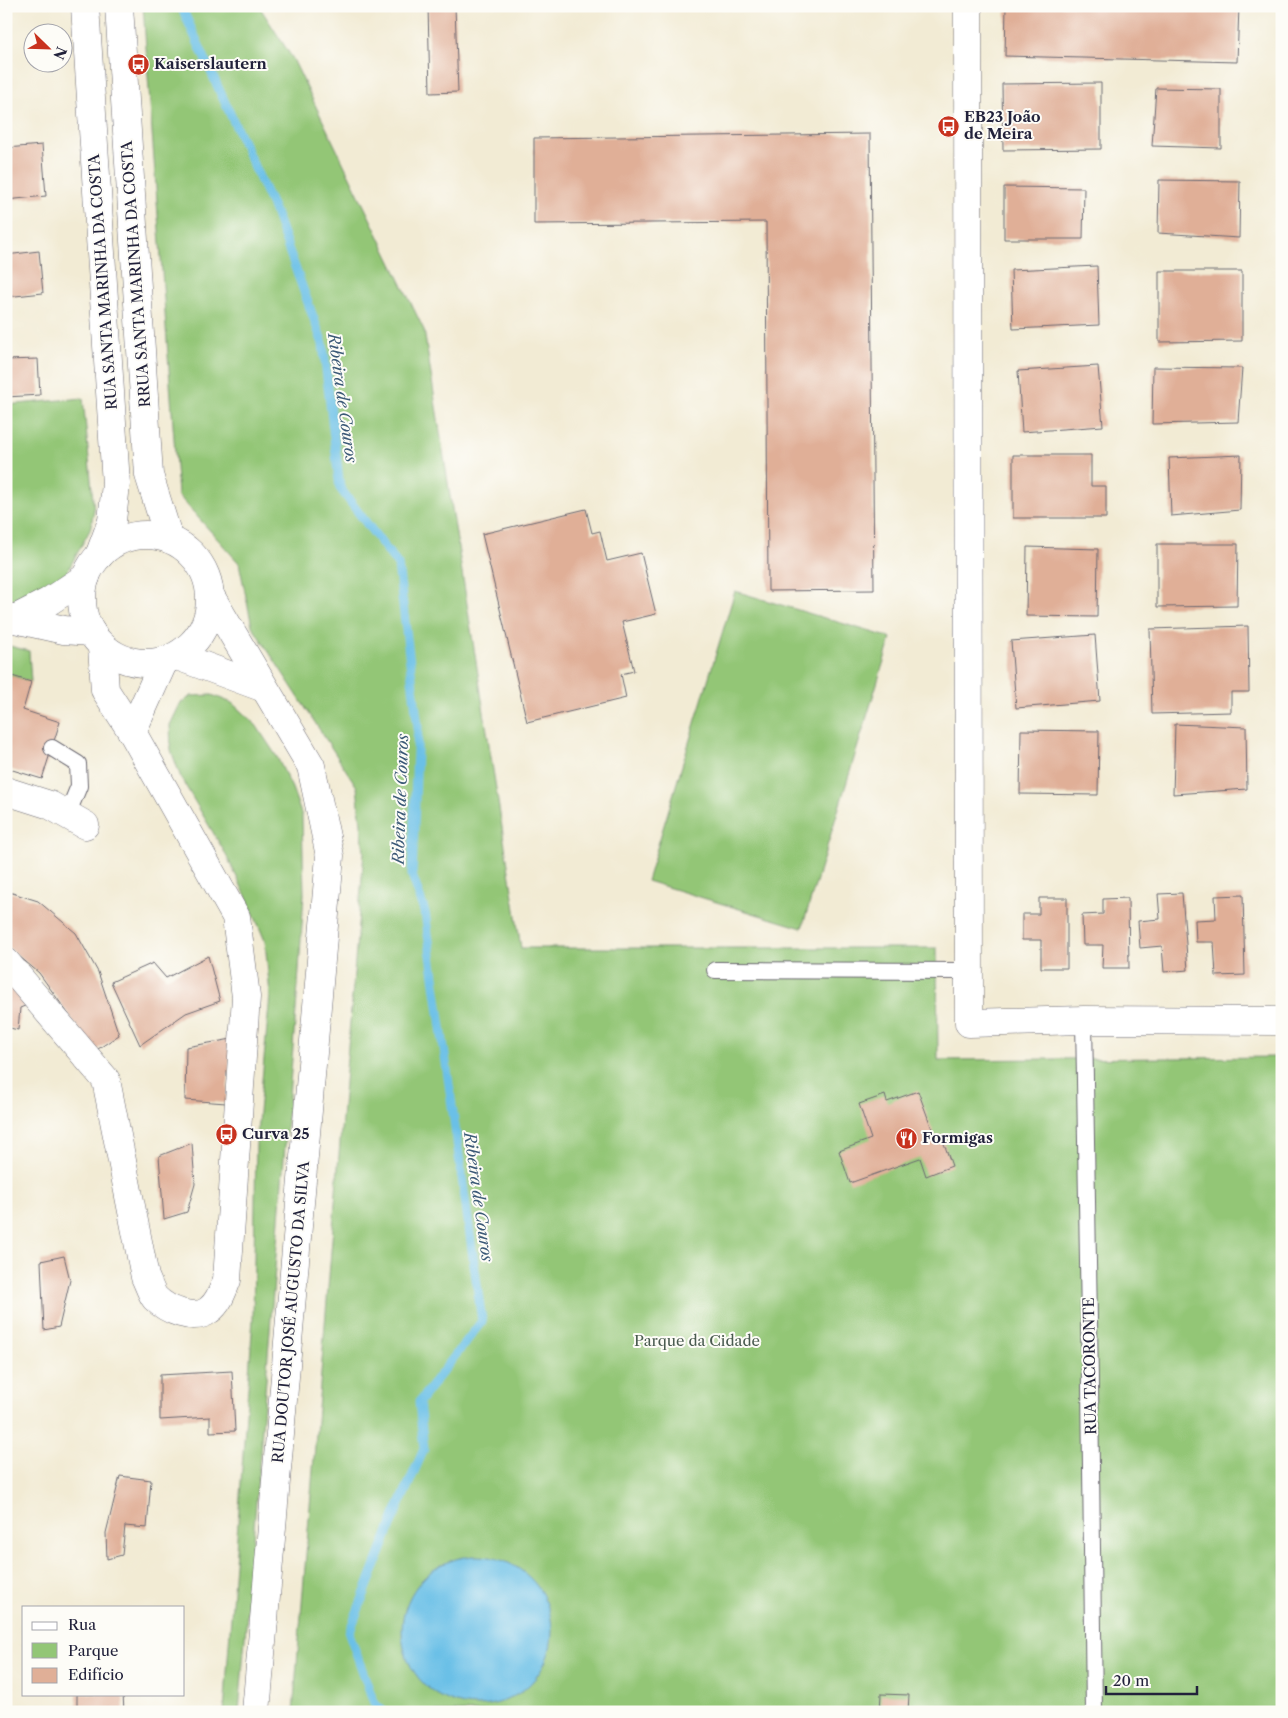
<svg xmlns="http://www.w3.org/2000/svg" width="1288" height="1718" font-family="'Libre Caslon Text',serif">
	<rect width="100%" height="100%" fill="#fdfcf7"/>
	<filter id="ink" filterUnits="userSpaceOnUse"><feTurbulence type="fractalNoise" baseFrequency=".02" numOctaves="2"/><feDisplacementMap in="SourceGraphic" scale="10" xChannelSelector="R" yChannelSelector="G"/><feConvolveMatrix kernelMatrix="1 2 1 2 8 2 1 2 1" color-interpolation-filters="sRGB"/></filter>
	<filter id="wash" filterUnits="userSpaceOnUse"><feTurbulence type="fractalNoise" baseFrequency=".0096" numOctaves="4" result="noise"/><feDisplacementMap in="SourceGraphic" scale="20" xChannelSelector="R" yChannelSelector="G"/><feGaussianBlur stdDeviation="1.12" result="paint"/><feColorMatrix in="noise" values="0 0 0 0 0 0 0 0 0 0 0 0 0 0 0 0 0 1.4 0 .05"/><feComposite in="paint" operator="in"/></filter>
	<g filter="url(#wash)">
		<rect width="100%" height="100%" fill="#f2ebd4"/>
		<g fill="#93c676" stroke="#5a7458">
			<path d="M 143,6 L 259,6 L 293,59 L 424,330 L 521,948 L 937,948 L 938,1060 L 1282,1057 L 1282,1712 L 293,1712 L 364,852 L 357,787 L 252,626 L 239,563 L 178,495 Z"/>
			<path d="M 83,398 L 94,510 L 90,530 L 67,572 L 52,584 L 24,597 L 6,601 L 6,405 Z"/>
			<path d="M 735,591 L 891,638 L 802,928 L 647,881 Z"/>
			<path d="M 6,645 L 29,651 L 31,682 L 6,674 Z"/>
			<path d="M 212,695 L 232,703 L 256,725 L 277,757 L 292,788 L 302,816 L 304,894 L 298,985 L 239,1712 L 224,1712 L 253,1319 L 256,1144 L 270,995 L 265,941 L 248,900 L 224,851 L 181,778 L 171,750 L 170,725 L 180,704 L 191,696 Z"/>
		</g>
		<circle fill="#6ac0e7" stroke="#467191" cx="477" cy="1631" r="75"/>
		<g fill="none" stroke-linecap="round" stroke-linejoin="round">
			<path stroke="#6ac0e7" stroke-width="9" d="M 181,6 L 275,212 L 323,344 L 340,488 L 398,565 L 418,727 L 412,875 L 425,912 L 482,1321 L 419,1402 L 424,1449 L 396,1513 L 349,1633 L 374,1703 L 384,1712"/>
		</g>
		<g id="blocks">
			<g fill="#e0af97">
				<path d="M 428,6 L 455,6 L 458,92 L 430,93 Z"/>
				<path d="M 1006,6 L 1239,6 L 1237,62 L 1005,56 Z"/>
				<path d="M 1101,83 L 1101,149 L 1003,150 L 1002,84 Z"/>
				<path d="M 1156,88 L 1221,89 L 1221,148 L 1152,146 Z"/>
				<path d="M 870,134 L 874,590 L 768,591 L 766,222 L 534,224 L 534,138 Z"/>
				<path d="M 42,145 L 46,196 L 6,200 L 6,148 Z"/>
				<path d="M 1159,180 L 1240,181 L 1239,238 L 1158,233 Z"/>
				<path d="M 1004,187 L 1084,188 L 1083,239 L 1004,239 Z"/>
				<path d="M 39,251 L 43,293 L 6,297 L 6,255 Z"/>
				<path d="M 1097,266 L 1099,325 L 1013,329 L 1011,270 Z"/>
				<path d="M 1159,271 L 1242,271 L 1242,341 L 1159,342 Z"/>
				<path d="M 38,359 L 40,395 L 6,397 L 6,360 Z"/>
				<path d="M 1098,366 L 1103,426 L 1022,432 L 1018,371 Z"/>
				<path d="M 1153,367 L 1242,368 L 1238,422 L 1152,424 Z"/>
				<path d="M 1013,455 L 1091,455 L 1091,486 L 1106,486 L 1106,518 L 1013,518 Z"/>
				<path d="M 1241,455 L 1240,510 L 1171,516 L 1169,458 Z"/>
				<path d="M 586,509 L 592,533 L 600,531 L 607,561 L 641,553 L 656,614 L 622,622 L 634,671 L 621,674 L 626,698 L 527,722 L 482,534 Z"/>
				<path d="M 1157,544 L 1238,544 L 1237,606 L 1157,607 Z"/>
				<path d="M 1027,547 L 1098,549 L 1097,617 L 1026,616 Z"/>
				<path d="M 1248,626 L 1249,692 L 1231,692 L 1231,712 L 1152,714 L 1150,629 Z"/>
				<path d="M 1095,635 L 1100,701 L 1016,708 L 1011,641 Z"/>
				<path d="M 6,674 L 31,682 L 23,710 L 60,722 L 42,779 L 6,768 Z"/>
				<path d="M 1175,724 L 1246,727 L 1247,789 L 1173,794 Z"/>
				<path d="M 1021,730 L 1099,731 L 1098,795 L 1020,794 Z"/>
				<path d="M 6,891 L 38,901 L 76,933 L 98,972 L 119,1035 L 95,1051 L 39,973 L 6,945 Z"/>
				<path d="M 1182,893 L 1188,970 L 1164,972 L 1162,946 L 1140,948 L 1138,921 L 1160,919 L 1158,894 Z"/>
				<path d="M 1243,895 L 1245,975 L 1216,976 L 1214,942 L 1196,942 L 1195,920 L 1216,919 L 1215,896 Z"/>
				<path d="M 1039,898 L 1067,898 L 1067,968 L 1041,968 L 1041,940 L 1022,940 L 1022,914 L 1039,914 Z"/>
				<path d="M 1128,898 L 1129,968 L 1102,968 L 1103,945 L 1083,945 L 1082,915 L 1103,914 L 1103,899 Z"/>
				<path d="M 208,956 L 220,1001 L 186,1013 L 140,1045 L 111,982 L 153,963 L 166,978 Z"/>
				<path d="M 6,978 L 32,1003 L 20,1008 L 18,1030 L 6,1027 Z"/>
				<path d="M 232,1039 L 226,1103 L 185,1100 L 186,1047 Z"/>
				<path d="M 918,1091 L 935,1137 L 941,1135 L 952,1166 L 926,1176 L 920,1158 L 850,1183 L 839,1151 L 871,1139 L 859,1104 L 885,1095 L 887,1102 Z"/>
				<path d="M 192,1143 L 195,1184 L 187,1212 L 164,1219 L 159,1156 Z"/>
				<path d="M 64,1256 L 70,1280 L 59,1327 L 44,1330 L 41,1261 Z"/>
				<path d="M 232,1371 L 235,1431 L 210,1432 L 210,1417 L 160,1420 L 160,1375 Z"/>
				<path d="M 120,1476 L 151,1480 L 147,1528 L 125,1526 L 122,1555 L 107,1559 L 106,1533 Z"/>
				<path d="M 77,1694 L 123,1694 L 124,1712 L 77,1712 Z"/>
				<path d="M 881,1694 L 909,1695 L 908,1712 L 880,1712 Z"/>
			</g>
		</g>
	</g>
	<g filter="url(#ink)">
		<use href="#blocks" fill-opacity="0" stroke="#6b6871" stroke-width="1"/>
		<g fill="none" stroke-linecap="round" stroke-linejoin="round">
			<defs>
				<g id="service">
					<path d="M 52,748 L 78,764 L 79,786 L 67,815"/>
					<path d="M 715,970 L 968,971"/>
					<path d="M 1084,1020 C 1089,1251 1091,1481 1094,1712"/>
				</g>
				<g id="minor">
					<path d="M 85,6 L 116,484 L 112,521 L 99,556"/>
					<path d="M 119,6 L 149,475 L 169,539"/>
					<path d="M 968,6 L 969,1023 L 1084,1020 L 1282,1021"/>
					<path d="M 6,617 L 64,630 L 91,632"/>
					<path d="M 15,619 L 48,602 L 86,577"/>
					<path d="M 6,791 L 50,805 L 85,825"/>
				</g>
				<g id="tertiary">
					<circle cx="146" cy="599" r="64"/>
					<path d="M 211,597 L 311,766 L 330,856 L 256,1712"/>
					<path d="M 177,656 L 264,688"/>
					<path d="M 132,732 L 164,661"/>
					<path d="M 6,962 L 106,1080 L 145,1277 C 148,1283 151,1293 155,1298 C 167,1310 194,1322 209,1310 C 219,1303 223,1290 227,1280 L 246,997 L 236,917 L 132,732 L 105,690 L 102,647"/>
				</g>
			</defs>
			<use href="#service" stroke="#6b6871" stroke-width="18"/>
			<use href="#minor" stroke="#6b6871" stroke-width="29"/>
			<use href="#tertiary" stroke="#6b6871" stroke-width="29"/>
			<use href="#service" stroke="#fff" stroke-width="16"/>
			<use href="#minor" stroke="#fff" stroke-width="28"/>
			<use href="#tertiary" stroke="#fff" stroke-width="28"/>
		</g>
	</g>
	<defs>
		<symbol id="bus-disc" viewBox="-11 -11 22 22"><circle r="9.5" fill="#c8321e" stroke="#fdfcf7"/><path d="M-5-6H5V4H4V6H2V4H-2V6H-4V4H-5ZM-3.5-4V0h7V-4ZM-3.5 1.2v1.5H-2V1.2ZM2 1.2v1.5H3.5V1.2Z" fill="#fff"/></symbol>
		<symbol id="restaurant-disc" viewBox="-11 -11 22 22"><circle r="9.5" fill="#c8321e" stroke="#fdfcf7"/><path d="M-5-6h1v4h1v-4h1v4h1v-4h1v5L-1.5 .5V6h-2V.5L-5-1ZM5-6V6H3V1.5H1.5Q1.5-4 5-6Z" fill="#fff"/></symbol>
	</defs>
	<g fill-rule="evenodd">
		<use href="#bus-disc" x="126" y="52" width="25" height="25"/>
		<use href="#bus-disc" x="936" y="114" width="25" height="25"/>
		<use href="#bus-disc" x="214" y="1122" width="25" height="25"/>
		<use href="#restaurant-disc" x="894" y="1126" width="25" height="25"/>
	</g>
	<g text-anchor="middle" stroke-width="4" stroke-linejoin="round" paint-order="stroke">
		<g font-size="15" font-weight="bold" fill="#22223b" stroke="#fdfcf7" text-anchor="start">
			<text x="154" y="69">Kaiserslautern</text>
			<text x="964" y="122">EB23 João<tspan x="964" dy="17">de Meira</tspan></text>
			<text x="242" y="1139">Curva 25</text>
			<text x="922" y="1143">Formigas</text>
		</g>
		<g font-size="15" fill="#22223b" stroke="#fdfcf7">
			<text transform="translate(136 274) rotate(-94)" y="5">RRUA SANTA MARINHA DA COSTA</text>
			<text transform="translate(103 282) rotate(-94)" y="5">RUA SANTA MARINHA DA COSTA</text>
			<text transform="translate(291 1312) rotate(-85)" y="5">RUA DOUTOR JOSÉ AUGUSTO DA SILVA</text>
			<text transform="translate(1090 1366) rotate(-91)" y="5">RUA TACORONTE</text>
		</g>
		<g font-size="15" fill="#4a5b50" stroke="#fdfcf7">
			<text x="697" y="1346">Parque da Cidade</text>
		</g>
		<g font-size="16" font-style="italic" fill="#3b5977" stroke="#fdfcf7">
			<text transform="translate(343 398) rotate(82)" y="6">Ribeira de Couros</text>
			<text transform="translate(400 799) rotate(-88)" y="6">Ribeira de Couros</text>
			<text transform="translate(479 1197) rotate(82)" y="6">Ribeira de Couros</text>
		</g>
	</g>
	<rect width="1288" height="1718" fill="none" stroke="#fdfcf7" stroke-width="25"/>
	<rect x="22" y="1606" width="162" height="90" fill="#fdfcf7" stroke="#a5a5ac"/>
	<rect x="32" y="1622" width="25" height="8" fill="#ffffff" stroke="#a5a5ac"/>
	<text x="68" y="1630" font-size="15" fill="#22223b">Rua</text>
	<rect x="32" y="1643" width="25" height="15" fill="#93c676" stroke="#a5a5ac"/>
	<text x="68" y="1656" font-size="15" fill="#22223b">Parque</text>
	<rect x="32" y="1668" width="25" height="15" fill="#e0af97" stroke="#a5a5ac"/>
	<text x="68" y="1680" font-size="15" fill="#22223b">Edifício</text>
	<g transform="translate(48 48) rotate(113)"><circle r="24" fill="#fdfcf7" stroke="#a5a5ac"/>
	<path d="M0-4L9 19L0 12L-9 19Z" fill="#c8321e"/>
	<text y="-8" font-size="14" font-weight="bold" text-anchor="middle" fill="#22223b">N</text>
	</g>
	<path d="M1106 1686v8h91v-8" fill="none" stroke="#22223b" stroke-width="2.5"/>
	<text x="1113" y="1686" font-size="15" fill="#22223b" stroke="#fdfcf7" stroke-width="4" paint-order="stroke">20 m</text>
</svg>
